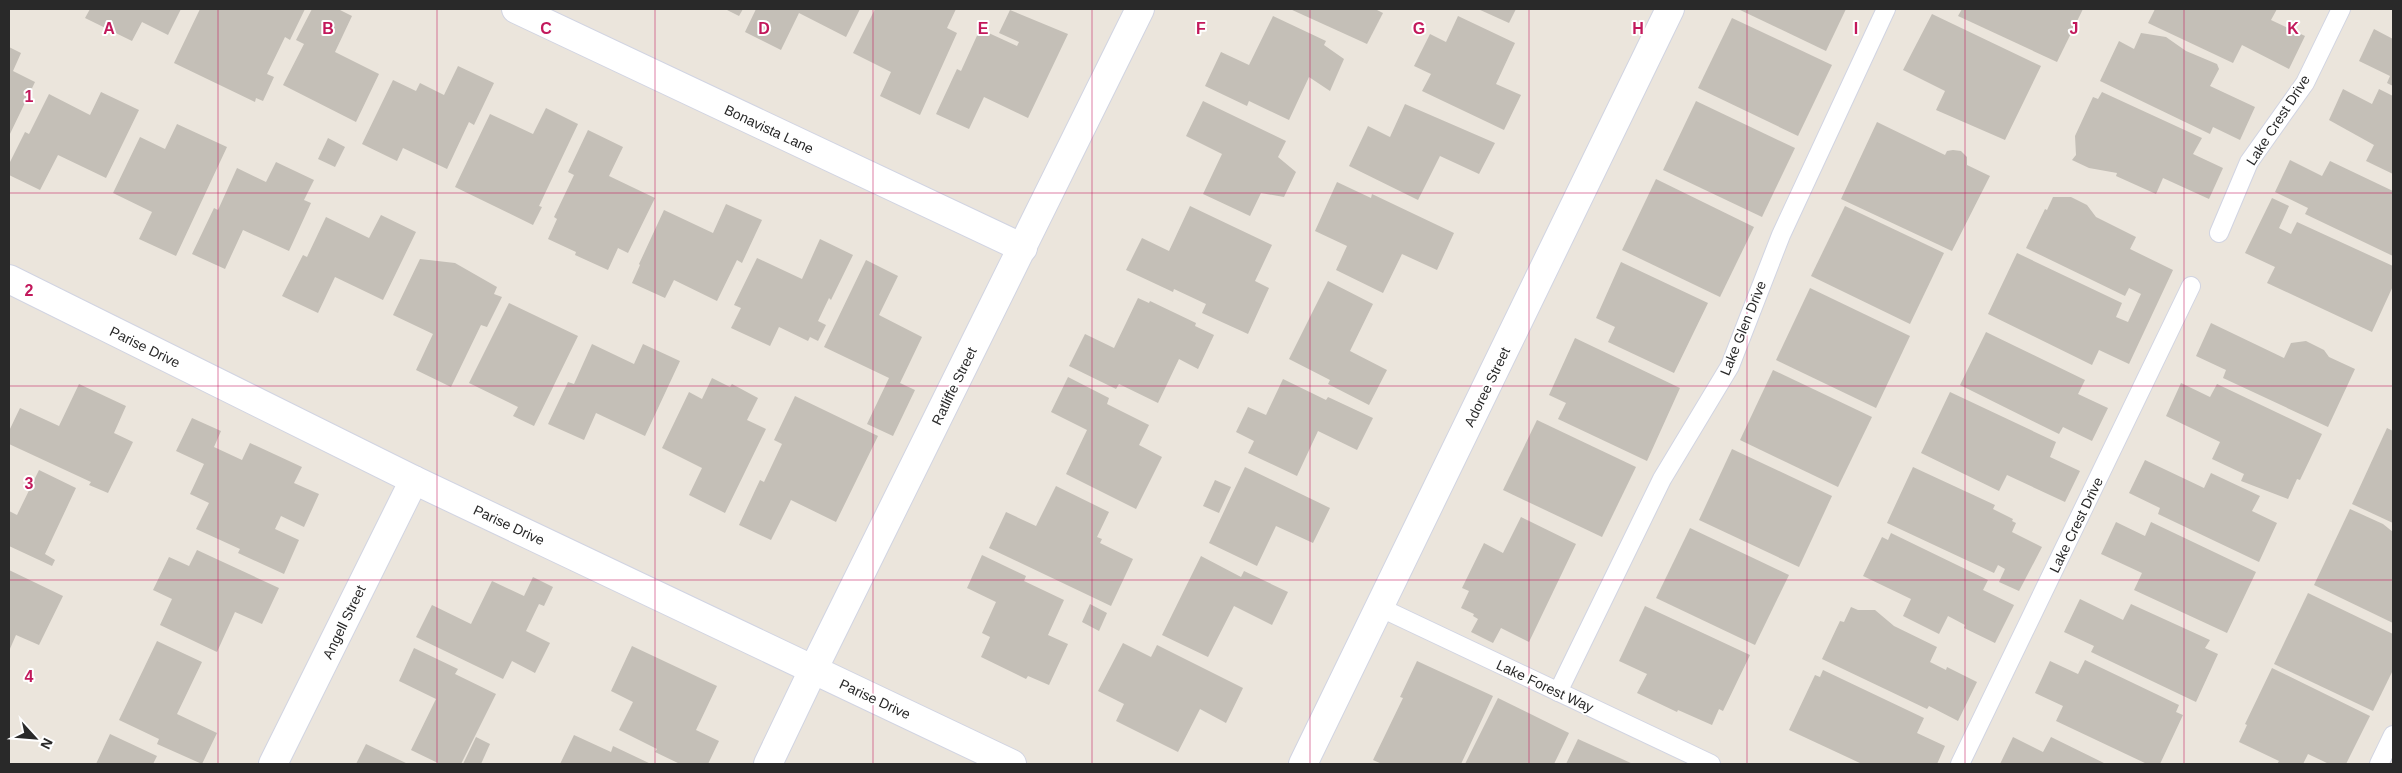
<svg xmlns="http://www.w3.org/2000/svg" width="2402" height="773" font-family="Arial,sans-serif">
	<rect width="100%" height="100%" fill="#ebe5dc"/>
	<g fill="#c4bfb7">
		<path d="M 90,9 L 181,9 L 168,35 L 142,22 L 132,41 L 85,18 Z"/>
		<path d="M 200,9 L 305,9 L 290,40 L 285,37 L 267,74 L 274,77 L 263,101 L 256,98 L 255,102 L 174,63 Z"/>
		<path d="M 312,9 L 338,9 L 352,16 L 335,52 L 379,74 L 356,122 L 283,85 L 304,44 L 296,40 Z"/>
		<path d="M 725,9 L 743,9 L 739,16 Z"/>
		<path d="M 756,9 L 860,9 L 846,37 L 799,13 L 781,50 L 745,32 Z"/>
		<path d="M 875,9 L 956,9 L 947,28 L 957,33 L 920,115 L 880,96 L 891,72 L 853,53 Z"/>
		<path d="M 1290,9 L 1375,9 L 1383,13 L 1367,44 Z"/>
		<path d="M 1478,9 L 1516,9 L 1509,23 Z"/>
		<path d="M 1738,9 L 1846,9 L 1826,51 Z"/>
		<path d="M 1962,9 L 2083,9 L 2057,62 L 1958,16 Z"/>
		<path d="M 2155,9 L 2277,9 L 2271,20 L 2305,36 L 2289,69 L 2242,45 L 2233,63 L 2148,23 Z"/>
		<path d="M 1010,10 L 1068,34 L 1028,118 L 984,97 L 969,129 L 936,114 L 957,69 L 961,71 L 980,29 L 1017,46 L 1019,42 L 999,33 Z"/>
		<path d="M 1932,14 L 2041,66 L 2005,140 L 1936,110 L 1945,91 L 1903,70 Z"/>
		<path d="M 1273,16 L 1326,41 L 1324,45 L 1344,59 L 1330,91 L 1309,77 L 1289,120 L 1249,101 L 1247,106 L 1205,86 L 1221,52 L 1249,65 Z"/>
		<path d="M 1458,16 L 1515,43 L 1496,84 L 1521,95 L 1504,130 L 1422,91 L 1431,74 L 1414,66 L 1430,34 L 1446,42 Z"/>
		<path d="M 1732,18 L 1832,65 L 1798,136 L 1698,88 Z"/>
		<path d="M 2374,29 L 2393,39 L 2393,86 L 2387,83 L 2390,76 L 2359,61 Z"/>
		<path d="M 2141,33 L 2166,37 L 2186,51 L 2217,64 L 2219,69 L 2210,86 L 2255,107 L 2240,140 L 2213,127 L 2210,134 L 2100,81 L 2119,41 L 2134,49 Z"/>
		<path d="M 9,47 L 21,53 L 13,71 L 35,82 L 9,136 Z"/>
		<path d="M 458,66 L 494,83 L 474,125 L 469,122 L 447,169 L 403,148 L 397,161 L 362,144 L 393,80 L 416,91 L 420,83 L 444,95 Z"/>
		<path d="M 2343,89 L 2372,104 L 2379,89 L 2393,96 L 2393,174 L 2366,161 L 2374,145 L 2329,120 Z"/>
		<path d="M 101,92 L 139,110 L 106,178 L 58,155 L 40,190 L 9,175 L 9,164 L 25,132 L 29,134 L 49,94 L 90,115 Z"/>
		<path d="M 2102,92 L 2202,138 L 2193,154 L 2223,168 L 2209,199 L 2163,178 L 2156,194 L 2116,176 L 2117,173 L 2089,168 L 2072,160 L 2076,155 L 2075,136 L 2093,97 L 2098,99 Z"/>
		<path d="M 1203,101 L 1286,141 L 1278,157 L 1296,172 L 1284,197 L 1261,193 L 1250,216 L 1203,194 L 1222,154 L 1186,136 Z"/>
		<path d="M 1696,101 L 1795,148 L 1762,217 L 1663,170 Z"/>
		<path d="M 1405,104 L 1495,143 L 1479,174 L 1440,156 L 1418,200 L 1349,166 L 1368,126 L 1390,137 Z"/>
		<path d="M 546,108 L 578,124 L 539,206 L 542,207 L 533,225 L 455,187 L 490,114 L 533,134 Z"/>
		<path d="M 1877,122 L 1945,155 L 1947,151 L 1953,150 L 1961,151 L 1967,157 L 1967,165 L 1990,176 L 1952,251 L 1841,199 Z"/>
		<path d="M 177,124 L 227,147 L 176,256 L 139,239 L 152,212 L 113,193 L 140,137 L 165,149 Z"/>
		<path d="M 588,130 L 623,147 L 609,176 L 655,198 L 628,253 L 618,248 L 608,270 L 575,255 L 576,252 L 548,239 L 557,219 L 554,217 L 574,175 L 568,172 Z"/>
		<path d="M 328,138 L 345,147 L 335,167 L 318,159 Z"/>
		<path d="M 2290,160 L 2322,176 L 2330,161 L 2393,191 L 2393,256 L 2305,214 L 2308,208 L 2275,192 Z"/>
		<path d="M 276,162 L 314,180 L 304,200 L 311,203 L 289,251 L 243,230 L 225,269 L 192,254 L 214,208 L 218,210 L 237,168 L 266,182 Z"/>
		<path d="M 1656,179 L 1754,227 L 1720,297 L 1622,250 Z"/>
		<path d="M 1337,182 L 1371,198 L 1372,194 L 1454,233 L 1437,270 L 1402,254 L 1383,293 L 1336,270 L 1347,246 L 1315,231 Z"/>
		<path d="M 2053,197 L 2071,197 L 2087,205 L 2096,217 L 2136,237 L 2130,249 L 2173,270 L 2129,364 L 2099,350 L 2092,365 L 1988,314 L 2017,253 L 2122,303 L 2116,317 L 2128,322 L 2141,294 L 2129,288 L 2125,296 L 2026,248 L 2045,209 L 2047,210 Z"/>
		<path d="M 2272,198 L 2289,206 L 2279,228 L 2291,234 L 2297,222 L 2393,266 L 2393,286 L 2372,332 L 2267,283 L 2275,267 L 2245,253 Z"/>
		<path d="M 726,204 L 762,220 L 742,263 L 737,260 L 717,301 L 674,280 L 665,298 L 632,283 L 640,265 L 639,264 L 664,210 L 713,233 Z"/>
		<path d="M 1190,206 L 1272,245 L 1255,281 L 1269,288 L 1248,334 L 1202,313 L 1206,304 L 1174,289 L 1173,292 L 1126,270 L 1142,238 L 1169,251 Z"/>
		<path d="M 1845,206 L 1944,253 L 1910,324 L 1811,276 Z"/>
		<path d="M 381,215 L 416,232 L 383,300 L 335,277 L 318,313 L 282,296 L 303,255 L 307,257 L 326,217 L 369,238 Z"/>
		<path d="M 820,239 L 853,255 L 831,300 L 829,298 L 818,321 L 826,325 L 818,341 L 810,337 L 808,341 L 779,327 L 770,346 L 731,328 L 741,308 L 734,305 L 757,258 L 802,279 Z"/>
		<path d="M 420,259 L 455,263 L 497,287 L 494,294 L 502,297 L 487,327 L 481,325 L 451,387 L 416,370 L 433,334 L 393,315 Z"/>
		<path d="M 866,260 L 898,276 L 879,315 L 922,337 L 900,383 L 915,390 L 893,436 L 867,424 L 889,378 L 824,347 Z"/>
		<path d="M 1621,262 L 1708,303 L 1674,373 L 1608,342 L 1615,327 L 1596,318 Z"/>
		<path d="M 1328,281 L 1373,304 L 1350,351 L 1387,370 L 1369,405 L 1328,384 L 1330,380 L 1289,359 Z"/>
		<path d="M 1810,288 L 1910,336 L 1876,408 L 1776,360 Z"/>
		<path d="M 1138,298 L 1149,303 L 1150,301 L 1196,323 L 1195,326 L 1214,335 L 1198,369 L 1179,359 L 1158,403 L 1119,384 L 1116,389 L 1069,366 L 1085,334 L 1114,348 Z"/>
		<path d="M 509,303 L 578,336 L 534,426 L 513,416 L 518,407 L 469,383 Z"/>
		<path d="M 2211,323 L 2284,358 L 2291,343 L 2306,341 L 2324,350 L 2329,357 L 2355,369 L 2328,427 L 2223,378 L 2226,370 L 2196,356 Z"/>
		<path d="M 1986,332 L 2085,380 L 2078,394 L 2108,408 L 2092,441 L 2063,427 L 2059,434 L 1960,385 Z"/>
		<path d="M 1575,338 L 1680,388 L 1647,461 L 1558,419 L 1566,403 L 1549,395 Z"/>
		<path d="M 592,344 L 634,364 L 643,344 L 680,361 L 645,436 L 596,413 L 584,440 L 548,424 L 568,382 L 574,384 Z"/>
		<path d="M 1773,370 L 1872,417 L 1838,487 L 1740,440 Z"/>
		<path d="M 1068,377 L 1109,398 L 1107,404 L 1149,425 L 1139,445 L 1162,457 L 1136,509 L 1066,474 L 1087,430 L 1051,412 Z"/>
		<path d="M 712,378 L 730,387 L 732,384 L 758,398 L 747,420 L 766,429 L 725,513 L 689,495 L 702,468 L 662,448 L 689,392 L 702,399 Z"/>
		<path d="M 1283,379 L 1326,400 L 1328,397 L 1373,418 L 1357,450 L 1318,431 L 1297,476 L 1248,453 L 1254,441 L 1236,432 L 1248,407 L 1266,415 Z"/>
		<path d="M 2181,383 L 2210,397 L 2217,384 L 2322,434 L 2300,480 L 2297,479 L 2288,499 L 2241,481 L 2244,474 L 2212,459 L 2220,442 L 2166,416 Z"/>
		<path d="M 79,384 L 126,406 L 114,433 L 133,442 L 108,493 L 89,485 L 91,482 L 9,444 L 9,431 L 20,408 L 59,426 Z"/>
		<path d="M 1950,392 L 2056,442 L 2050,457 L 2080,471 L 2065,502 L 2007,475 L 1999,491 L 1921,453 Z"/>
		<path d="M 795,396 L 878,436 L 836,522 L 791,500 L 771,540 L 739,525 L 760,480 L 764,482 L 782,444 L 774,440 Z"/>
		<path d="M 192,418 L 221,431 L 214,447 L 242,460 L 250,443 L 302,467 L 294,483 L 319,494 L 304,527 L 281,516 L 275,529 L 299,540 L 284,574 L 238,553 L 240,549 L 196,529 L 209,503 L 190,494 L 204,464 L 176,451 Z"/>
		<path d="M 1537,420 L 1636,467 L 1602,537 L 1503,490 Z"/>
		<path d="M 2387,428 L 2393,431 L 2393,523 L 2352,504 Z"/>
		<path d="M 1732,449 L 1832,496 L 1799,567 L 1699,520 Z"/>
		<path d="M 2145,460 L 2204,488 L 2211,473 L 2260,496 L 2252,511 L 2277,523 L 2259,562 L 2158,514 L 2160,508 L 2129,493 Z"/>
		<path d="M 1245,467 L 1330,508 L 1313,543 L 1276,526 L 1257,566 L 1209,543 Z"/>
		<path d="M 1913,467 L 1995,505 L 1993,509 L 2013,519 L 2012,521 L 2016,523 L 2012,532 L 2042,547 L 2019,591 L 1999,582 L 2005,569 L 1998,565 L 1994,573 L 1887,523 Z"/>
		<path d="M 39,470 L 76,488 L 45,554 L 55,560 L 52,566 L 9,546 L 9,511 L 17,515 Z"/>
		<path d="M 1215,480 L 1231,487 L 1219,513 L 1203,506 Z"/>
		<path d="M 1056,486 L 1109,512 L 1097,537 L 1102,539 L 1100,543 L 1133,559 L 1111,606 L 989,548 L 1006,512 L 1036,526 Z"/>
		<path d="M 2350,509 L 2383,524 L 2393,532 L 2393,623 L 2314,585 Z"/>
		<path d="M 1521,517 L 1576,544 L 1529,642 L 1501,628 L 1493,643 L 1471,632 L 1478,619 L 1473,616 L 1474,614 L 1461,608 L 1469,591 L 1462,588 L 1484,543 L 1503,553 Z"/>
		<path d="M 2116,522 L 2145,536 L 2151,522 L 2256,572 L 2227,633 L 2134,590 L 2142,573 L 2101,554 Z"/>
		<path d="M 1690,528 L 1789,575 L 1755,645 L 1656,598 Z"/>
		<path d="M 1891,533 L 1988,580 L 1983,590 L 2014,605 L 1995,643 L 1964,628 L 1965,625 L 1948,616 L 1939,634 L 1903,616 L 1911,599 L 1863,576 L 1882,537 L 1888,540 Z"/>
		<path d="M 197,550 L 279,588 L 262,624 L 235,612 L 217,652 L 160,625 L 172,599 L 153,590 L 169,557 L 189,566 Z"/>
		<path d="M 982,555 L 1026,576 L 1024,581 L 1064,600 L 1048,635 L 1068,644 L 1049,685 L 1028,676 L 1026,679 L 981,657 L 990,637 L 982,633 L 996,602 L 967,588 Z"/>
		<path d="M 1201,556 L 1241,577 L 1244,571 L 1288,592 L 1272,625 L 1234,606 L 1208,657 L 1162,635 Z"/>
		<path d="M 9,570 L 63,596 L 39,645 L 16,635 L 9,651 Z"/>
		<path d="M 533,577 L 553,587 L 544,606 L 539,604 L 526,631 L 550,643 L 535,673 L 512,661 L 503,679 L 416,637 L 432,605 L 471,624 L 492,581 L 524,596 Z"/>
		<path d="M 2308,593 L 2393,634 L 2393,670 L 2373,711 L 2274,664 Z"/>
		<path d="M 2080,599 L 2123,620 L 2131,604 L 2210,640 L 2205,648 L 2218,654 L 2196,702 L 2091,652 L 2094,646 L 2064,632 Z"/>
		<path d="M 1090,604 L 1107,613 L 1099,631 L 1082,622 Z"/>
		<path d="M 1645,606 L 1750,655 L 1723,711 L 1719,709 L 1712,725 L 1678,710 L 1677,712 L 1637,693 L 1647,674 L 1619,661 Z"/>
		<path d="M 1851,607 L 1858,610 L 1875,610 L 1894,626 L 1937,647 L 1930,662 L 1946,670 L 1947,667 L 1977,682 L 1958,721 L 1929,706 L 1927,709 L 1822,659 L 1840,621 L 1844,622 Z"/>
		<path d="M 157,641 L 202,662 L 177,714 L 217,733 L 202,764 L 157,744 L 159,739 L 119,720 Z"/>
		<path d="M 1123,643 L 1151,657 L 1157,645 L 1243,688 L 1226,723 L 1200,709 L 1178,752 L 1116,721 L 1124,704 L 1098,691 Z"/>
		<path d="M 632,646 L 717,686 L 696,730 L 719,741 L 708,764 L 680,764 L 655,752 L 657,749 L 619,730 L 633,702 L 611,691 Z"/>
		<path d="M 414,648 L 458,669 L 455,674 L 496,694 L 461,764 L 440,764 L 411,750 L 436,699 L 399,681 Z"/>
		<path d="M 2085,660 L 2179,705 L 2176,712 L 2183,715 L 2160,764 L 2147,764 L 2056,721 L 2063,706 L 2035,693 L 2050,661 L 2078,674 Z"/>
		<path d="M 1417,661 L 1493,696 L 1461,764 L 1382,764 L 1373,760 L 1403,698 L 1400,697 Z"/>
		<path d="M 2272,668 L 2370,716 L 2346,764 L 2329,764 L 2308,754 L 2303,764 L 2277,764 L 2279,761 L 2239,742 L 2247,725 L 2245,724 Z"/>
		<path d="M 1823,670 L 1924,718 L 1917,733 L 1945,746 L 1937,764 L 1862,764 L 1789,730 L 1815,675 L 1820,677 Z"/>
		<path d="M 1498,698 L 1569,733 L 1554,764 L 1465,764 Z"/>
		<path d="M 110,734 L 157,756 L 153,764 L 96,764 Z"/>
		<path d="M 574,735 L 611,752 L 613,746 L 651,764 L 560,764 Z"/>
		<path d="M 476,737 L 490,744 L 481,764 L 463,764 Z"/>
		<path d="M 2013,737 L 2043,752 L 2051,737 L 2106,764 L 2000,764 Z"/>
		<path d="M 1578,739 L 1633,764 L 1566,764 Z"/>
		<path d="M 366,744 L 408,764 L 356,764 Z"/>
	</g>
	<g fill="none" stroke-linecap="round" stroke-linejoin="round">
		<defs>
			<g id="service">
				<path d="M 2219,233 L 2249,162 L 2305,83 L 2341,9"/>
				<path d="M 1379,607 L 1711,764"/>
				<path d="M 1558,692 L 1662,479 L 1730,366 L 1781,235 L 1886,9"/>
				<path d="M 1960,764 L 2191,286"/>
				<path d="M 2379,764 L 2393,735"/>
			</g>
			<g id="minor">
				<path d="M 516,9 L 1023,248"/>
				<path d="M 9,279 L 414,480 L 1012,764"/>
				<path d="M 273,764 L 414,480"/>
				<path d="M 768,764 L 813,670 L 1140,9"/>
				<path d="M 1303,764 L 1670,9"/>
			</g>
		</defs>
		<use href="#service" stroke="#d1d4e2" stroke-width="20"/>
		<use href="#minor" stroke="#d1d4e2" stroke-width="30"/>
		<use href="#service" stroke="#fff" stroke-width="18"/>
		<use href="#minor" stroke="#fff" stroke-width="28"/>
	</g>
	<path fill="none" stroke="#c2185b" stroke-width="1" stroke-opacity="0.55" d="M 218,9 L 218,764M 437,9 L 437,764M 655,9 L 655,764M 873,9 L 873,764M 1092,9 L 1092,764M 1310,9 L 1310,764M 1529,9 L 1529,764M 1747,9 L 1747,764M 1965,9 L 1965,764M 2184,9 L 2184,764M 9,193 L 2393,193M 9,386 L 2393,386M 9,580 L 2393,580"/>
	<g text-anchor="middle" stroke-width="4" stroke-linejoin="round" paint-order="stroke">
		<g font-size="14" fill="#292929" stroke="#fff">
			<text transform="translate(2278 120) rotate(-57)" y="5">Lake Crest Drive</text>
			<text transform="translate(769 129) rotate(25)" y="5">Bonavista Lane</text>
			<text transform="translate(1743 328) rotate(-68)" y="5">Lake Glen Drive</text>
			<text transform="translate(145 347) rotate(26)" y="5">Parise Drive</text>
			<text transform="translate(954 386) rotate(-64)" y="5">Ratliffe Street</text>
			<text transform="translate(1487 387) rotate(-64)" y="5">Adoree Street</text>
			<text transform="translate(509 525) rotate(25)" y="5">Parise Drive</text>
			<text transform="translate(2076 525) rotate(-64)" y="5">Lake Crest Drive</text>
			<text transform="translate(344 622) rotate(-64)" y="5">Angell Street</text>
			<text transform="translate(1545 686) rotate(25)" y="5">Lake Forest Way</text>
			<text transform="translate(875 699) rotate(25)" y="5">Parise Drive</text>
		</g>
	</g>
	<g font-size="16" text-anchor="middle" font-weight="bold" fill="#c2185b" stroke="#fff" stroke-width="4" stroke-linejoin="round" paint-order="stroke">
		<text x="109" y="34">A</text>
		<text x="328" y="34">B</text>
		<text x="546" y="34">C</text>
		<text x="764" y="34">D</text>
		<text x="983" y="34">E</text>
		<text x="1201" y="34">F</text>
		<text x="1419" y="34">G</text>
		<text x="1638" y="34">H</text>
		<text x="1856" y="34">I</text>
		<text x="2074" y="34">J</text>
		<text x="2293" y="34">K</text>
		<text x="29" y="102">1</text>
		<text x="29" y="296">2</text>
		<text x="29" y="489">3</text>
		<text x="29" y="682">4</text>
	</g>
	<rect width="2402" height="773" fill="none" stroke="#292929" stroke-width="20"/>
	<g transform="translate(35 738) rotate(116)" stroke="#ffffff" stroke-width="4" paint-order="stroke">
	<path d="M0-4L9 19L0 12L-9 19Z" fill="#292929"/>
	<text y="-8" font-size="14" font-weight="bold" text-anchor="middle" fill="#292929">N</text>
	</g>
</svg>
